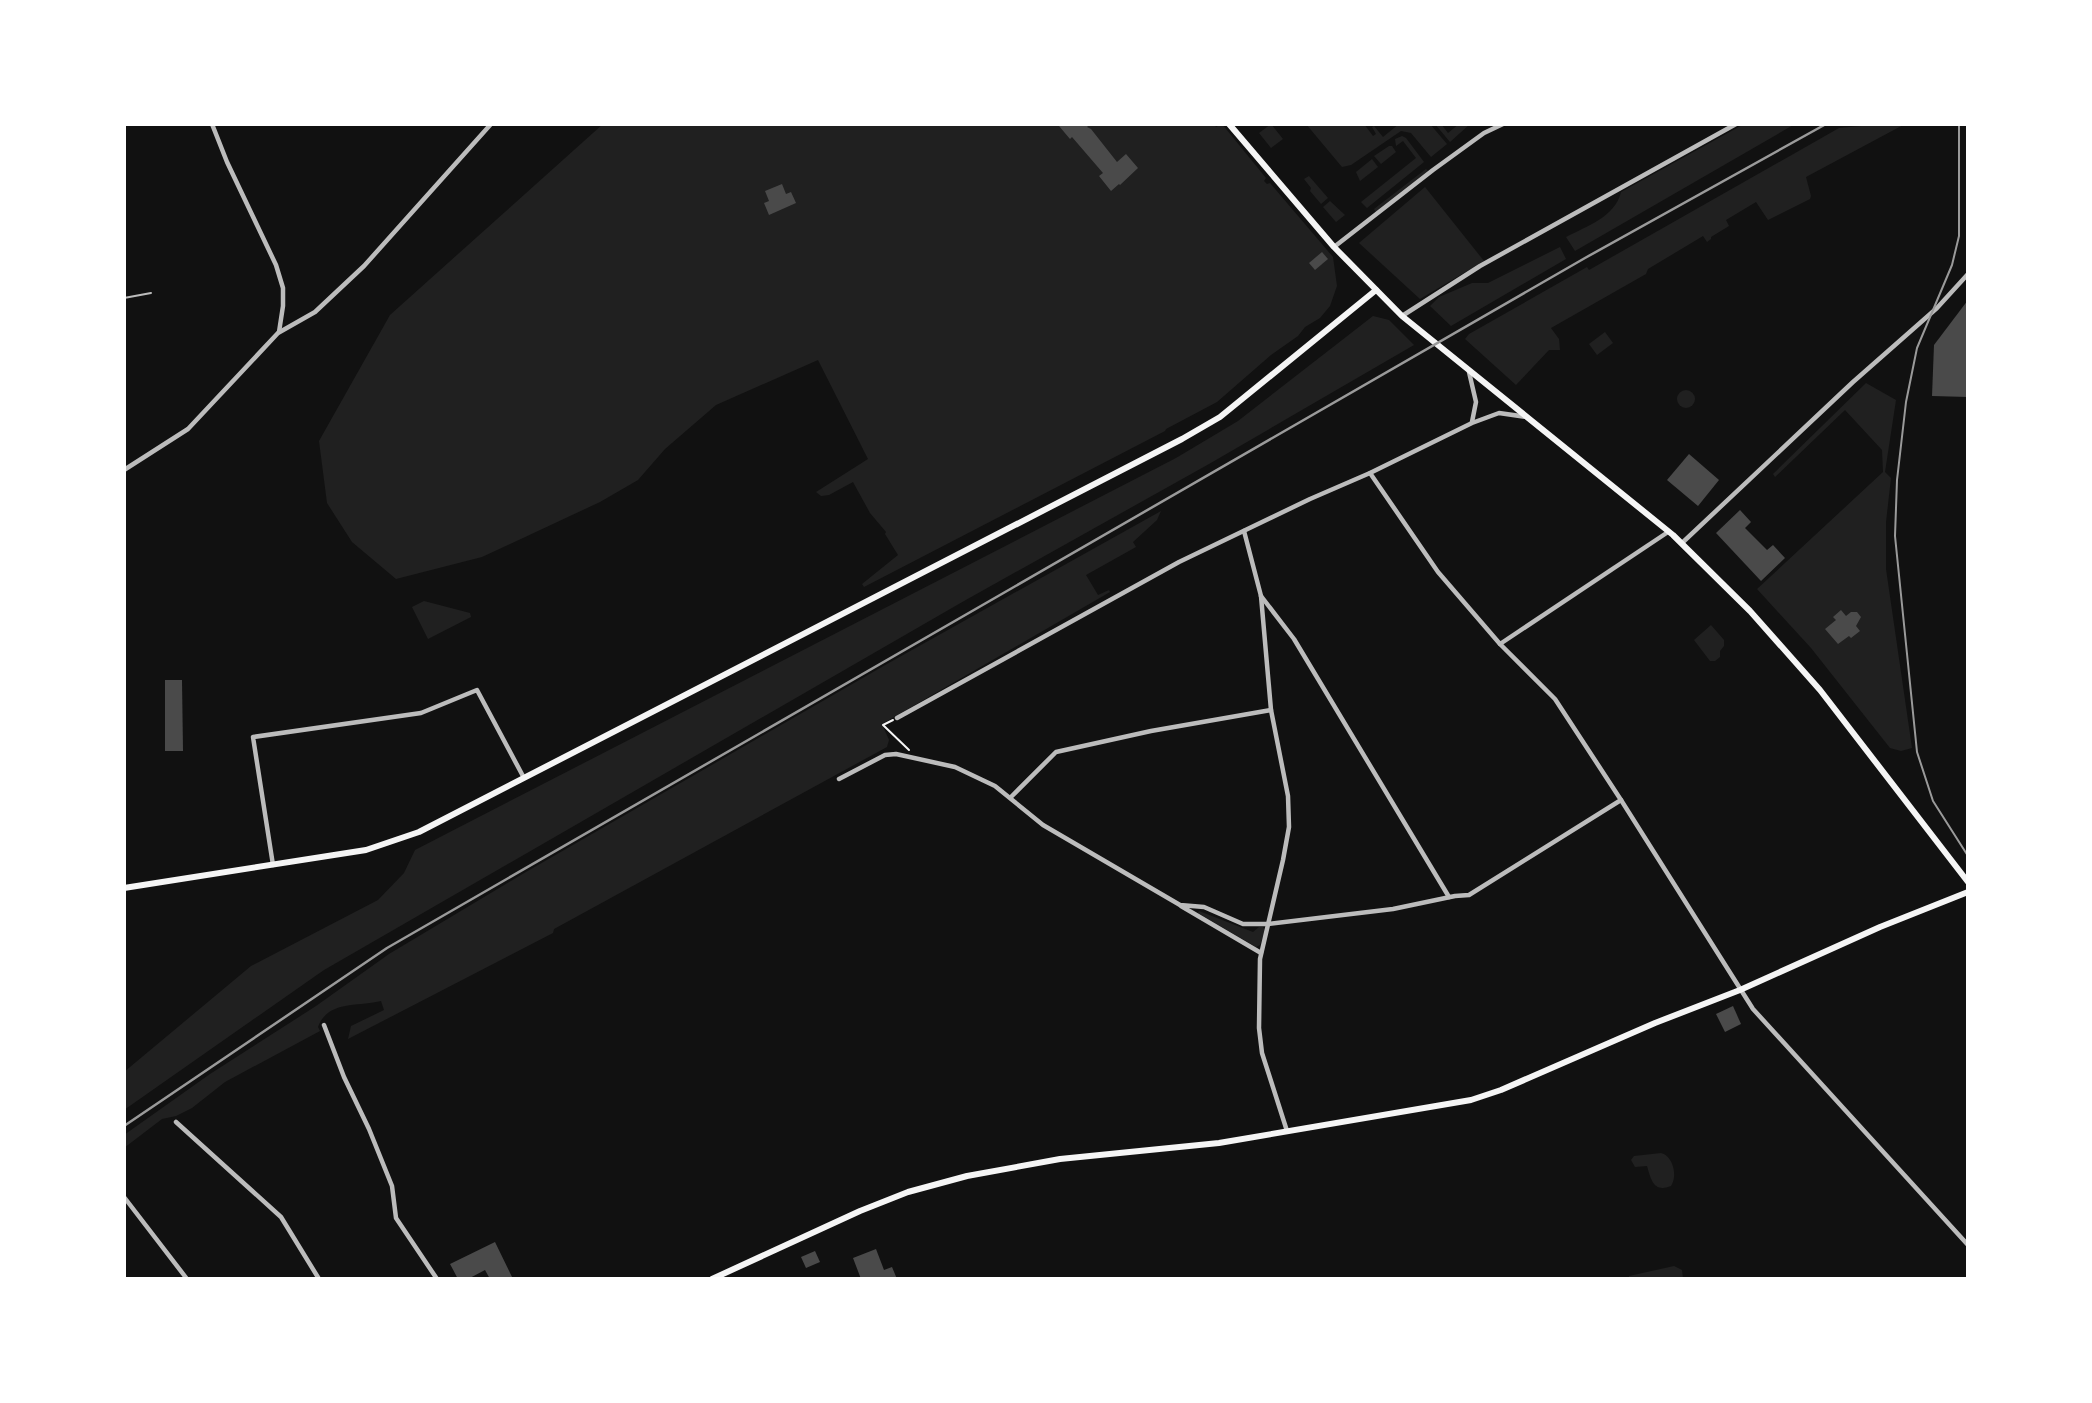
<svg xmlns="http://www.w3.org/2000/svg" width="2092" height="1403" font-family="'Roboto Serif',serif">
	<rect width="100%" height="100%" fill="#111"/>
	<g fill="#202020">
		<path d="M 603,124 L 1214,124 L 1216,127 L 1222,124 L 1266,178 L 1264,181 L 1267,184 L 1270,183 L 1333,257 L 1337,286 L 1330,306 L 1320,318 L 1305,327 L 1298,336 L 1271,355 L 1217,402 L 1166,429 L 1165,431 L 864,587 L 862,584 L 898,555 L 885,534 L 886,532 L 870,513 L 853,482 L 829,495 L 821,496 L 816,492 L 868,459 L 818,360 L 716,405 L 665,449 L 638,480 L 600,502 L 482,557 L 396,579 L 352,542 L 327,503 L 319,441 L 390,315 Z"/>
		<path d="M 1271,124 L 1283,139 L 1271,148 L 1259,133 Z"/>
		<path d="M 1306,124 L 1364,124 L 1373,136 L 1376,134 L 1372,127 L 1374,126 L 1383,137 L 1399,124 L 1430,124 L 1447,144 L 1431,157 L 1411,133 L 1401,131 L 1351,165 L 1342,167 Z"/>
		<path d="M 1435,124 L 1441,124 L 1448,133 L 1459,124 L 1470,124 L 1450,142 Z"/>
		<path d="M 1744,124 L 1795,124 L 1575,251 L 1566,237 C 1587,226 1615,217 1621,192 Z"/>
		<path d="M 1883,124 L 1905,124 L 1806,177 L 1811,196 L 1810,199 L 1768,220 L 1756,202 L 1726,220 L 1729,226 L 1711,237 L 1711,239 L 1707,242 L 1703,236 L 1648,269 L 1646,274 L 1551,328 L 1559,339 L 1560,350 L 1549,350 L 1516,385 L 1465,339 L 1469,334 L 1587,267 L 1589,270 L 1839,128 Z"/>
		<path d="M 1402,136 L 1406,138 L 1424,162 L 1367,208 L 1361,202 L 1416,158 L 1403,141 L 1396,146 L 1395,139 Z"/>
		<path d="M 1389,146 L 1392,146 L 1396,152 L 1381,164 L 1374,156 Z"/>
		<path d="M 1372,159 L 1378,167 L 1360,181 L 1356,172 Z"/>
		<path d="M 1426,169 L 1428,171 L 1376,212 L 1374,209 Z"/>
		<path d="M 1309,176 L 1328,198 L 1321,204 L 1310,191 L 1311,188 L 1304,179 Z"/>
		<path d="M 1425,187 L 1484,261 L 1420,299 L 1359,243 Z"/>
		<path d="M 1330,201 L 1345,215 L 1336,222 L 1323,207 Z"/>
		<path d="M 1560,247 L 1566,259 L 1451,326 L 1430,306 L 1439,297 L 1472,283 L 1488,283 Z"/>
		<path d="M 1373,316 L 1389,320 L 1414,345 L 1209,464 L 964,601 L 324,970 L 124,1110 L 124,1072 L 251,966 L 378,900 L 404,873 L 415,850 L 1176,458 L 1238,421 Z"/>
		<path d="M 1605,332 L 1613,343 L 1597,355 L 1589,344 Z"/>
		<path d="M 1866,383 L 1896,400 L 1885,472 L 1891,478 L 1886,522 L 1886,569 L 1912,748 L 1901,751 L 1890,748 L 1811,648 L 1757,589 L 1883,472 L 1882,450 L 1845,410 L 1775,477 L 1773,474 Z"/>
		<circle cx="1686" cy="399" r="9"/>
		<path d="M 1161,511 L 1157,520 L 1133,542 L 1136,547 L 1086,575 L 1098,595 L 1109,590 L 1110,592 L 882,724 L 889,740 L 887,747 L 554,929 L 553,933 L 348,1039 L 351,1026 L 384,1010 L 381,1001 C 358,1007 328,1000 318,1027 L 320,1031 L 225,1082 L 192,1108 L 176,1116 L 162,1119 L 124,1148 L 124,1135 L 210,1074 L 316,1006 L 389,954 L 526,872 L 887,664 Z"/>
		<path d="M 424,601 L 470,613 L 471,617 L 428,639 L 412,607 Z"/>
		<path d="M 1711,625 L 1724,640 L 1724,646 L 1720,651 L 1720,657 L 1715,661 L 1710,661 L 1694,640 Z"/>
		<path d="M 1199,911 L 1253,932 L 1259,927 L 1263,927 L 1265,931 L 1260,945 L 1256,947 L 1198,913 Z"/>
		<path d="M 1661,1153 C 1673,1156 1678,1176 1671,1186 C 1654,1193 1651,1180 1647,1166 L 1635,1167 L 1631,1160 L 1634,1156 Z"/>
		<path d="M 1674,1266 L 1682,1270 L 1683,1279 L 1629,1279 L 1629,1276 Z"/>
	</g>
	<g fill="#4a4a4a">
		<path d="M 1061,124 L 1090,124 L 1087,127 L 1091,129 L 1117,162 L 1126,154 L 1138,168 L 1120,185 L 1119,184 L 1111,191 L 1099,176 L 1103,173 L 1072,137 L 1070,139 L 1059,126 Z"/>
		<path d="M 782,184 L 786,194 L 791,192 L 796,203 L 769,215 L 764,203 L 769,201 L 765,191 Z"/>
		<path d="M 1322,252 L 1328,259 L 1315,270 L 1309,263 Z"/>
		<path d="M 1968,300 L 1968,397 L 1932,396 L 1934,345 Z"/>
		<path d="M 1689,454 L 1719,480 L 1698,506 L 1667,480 Z"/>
		<path d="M 1740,510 L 1751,522 L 1745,528 L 1767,550 L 1773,545 L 1785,558 L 1761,581 L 1716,533 Z"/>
		<path d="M 1841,610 L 1846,616 L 1851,612 L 1857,612 L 1861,617 L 1856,626 L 1860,631 L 1851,638 L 1849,636 L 1838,644 L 1825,629 L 1836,620 L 1833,617 Z"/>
		<path d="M 165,680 L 182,680 L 183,751 L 165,751 Z"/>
		<path d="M 1733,1006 L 1741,1024 L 1725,1032 L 1716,1014 Z"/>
		<path d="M 495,1242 L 513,1279 L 490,1279 L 485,1270 L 468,1279 L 458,1279 L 450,1264 Z"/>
		<path d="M 876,1249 L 884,1270 L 892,1267 L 897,1279 L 861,1279 L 853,1258 Z"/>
		<path d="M 815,1251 L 820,1262 L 806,1268 L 801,1257 Z"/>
	</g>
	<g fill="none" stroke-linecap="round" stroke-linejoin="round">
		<path stroke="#f5f5f5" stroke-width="2" d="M 893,720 L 883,725 L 909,750"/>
		<path stroke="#bcbcbc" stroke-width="2" d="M 124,298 L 151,293"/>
		<g stroke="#bcbcbc" stroke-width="4.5">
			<path d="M 212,124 L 227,162 L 276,265 L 283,288 L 283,306 L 279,332"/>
			<path d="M 1334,247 L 1433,170 L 1484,133 L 1503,124"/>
			<path d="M 1402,316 L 1480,266 L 1736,124"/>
			<path d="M 1469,372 L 1476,402 L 1472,422"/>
			<path d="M 124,470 L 188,429 L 278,333 L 315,312 L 364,266 L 491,124"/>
			<path d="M 1370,473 L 1438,572 L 1500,644 L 1555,699 L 1621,800 L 1753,1009 L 1968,1245"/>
			<path d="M 1244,531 L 1261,596 L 1271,710 L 1288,796 L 1289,827 L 1283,860 L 1260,959 L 1259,1028 L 1262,1053 L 1287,1131"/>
			<path d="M 1682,543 L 1853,382 L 1937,308 L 1968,274"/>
			<path d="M 1261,596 L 1294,639 L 1449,897"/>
			<path d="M 1500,644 L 1668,532"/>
			<path d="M 897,718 L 1179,562 L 1310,499 L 1370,473 L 1472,423 L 1499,413 L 1527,417"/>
			<path d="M 839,779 L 885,755 L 896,754 L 955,767 L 995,786 L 1043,825 L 1180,905 L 1204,907 L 1243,924 L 1268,924 L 1393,909 L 1455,896 L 1469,895 L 1621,800"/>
			<path d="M 1011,797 L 1056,752 L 1151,731 L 1271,710"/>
			<path d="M 273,865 L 253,737 L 421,713 L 477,690 L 524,778"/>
			<path d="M 1181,906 L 1261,953"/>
			<path d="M 324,1025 L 344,1077 L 369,1129 L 392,1186 L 396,1218 L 437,1279"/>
			<path d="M 176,1122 L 281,1217 L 319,1279"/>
			<path d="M 124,1197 L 187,1279"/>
		</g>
		<g stroke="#f5f5f5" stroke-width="6">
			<path d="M 1229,124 L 1334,247 L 1402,316 L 1673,535 L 1750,611 L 1820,690 L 1968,882"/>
			<path d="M 124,888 L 366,850 L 419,832 L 1182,439 L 1220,417 L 1376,290"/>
			<path d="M 712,1279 L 860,1211 L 908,1192 L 967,1176 L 1060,1159 L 1219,1143 L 1471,1100 L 1501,1090 L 1655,1023 L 1740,990 L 1880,927 L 1968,892"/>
		</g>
		<path stroke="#9a9a9a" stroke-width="2" d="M 1959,124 L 1959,236 L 1952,265 L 1917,348 L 1906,402 L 1897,480 L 1895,536 L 1917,752 L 1933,801 L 1968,856"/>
		<path stroke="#9a9a9a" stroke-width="2.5" d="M 124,1126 L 387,948 L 1585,258 L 1826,124"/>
	</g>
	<rect width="2092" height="1403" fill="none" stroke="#ffffff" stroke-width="252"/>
</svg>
